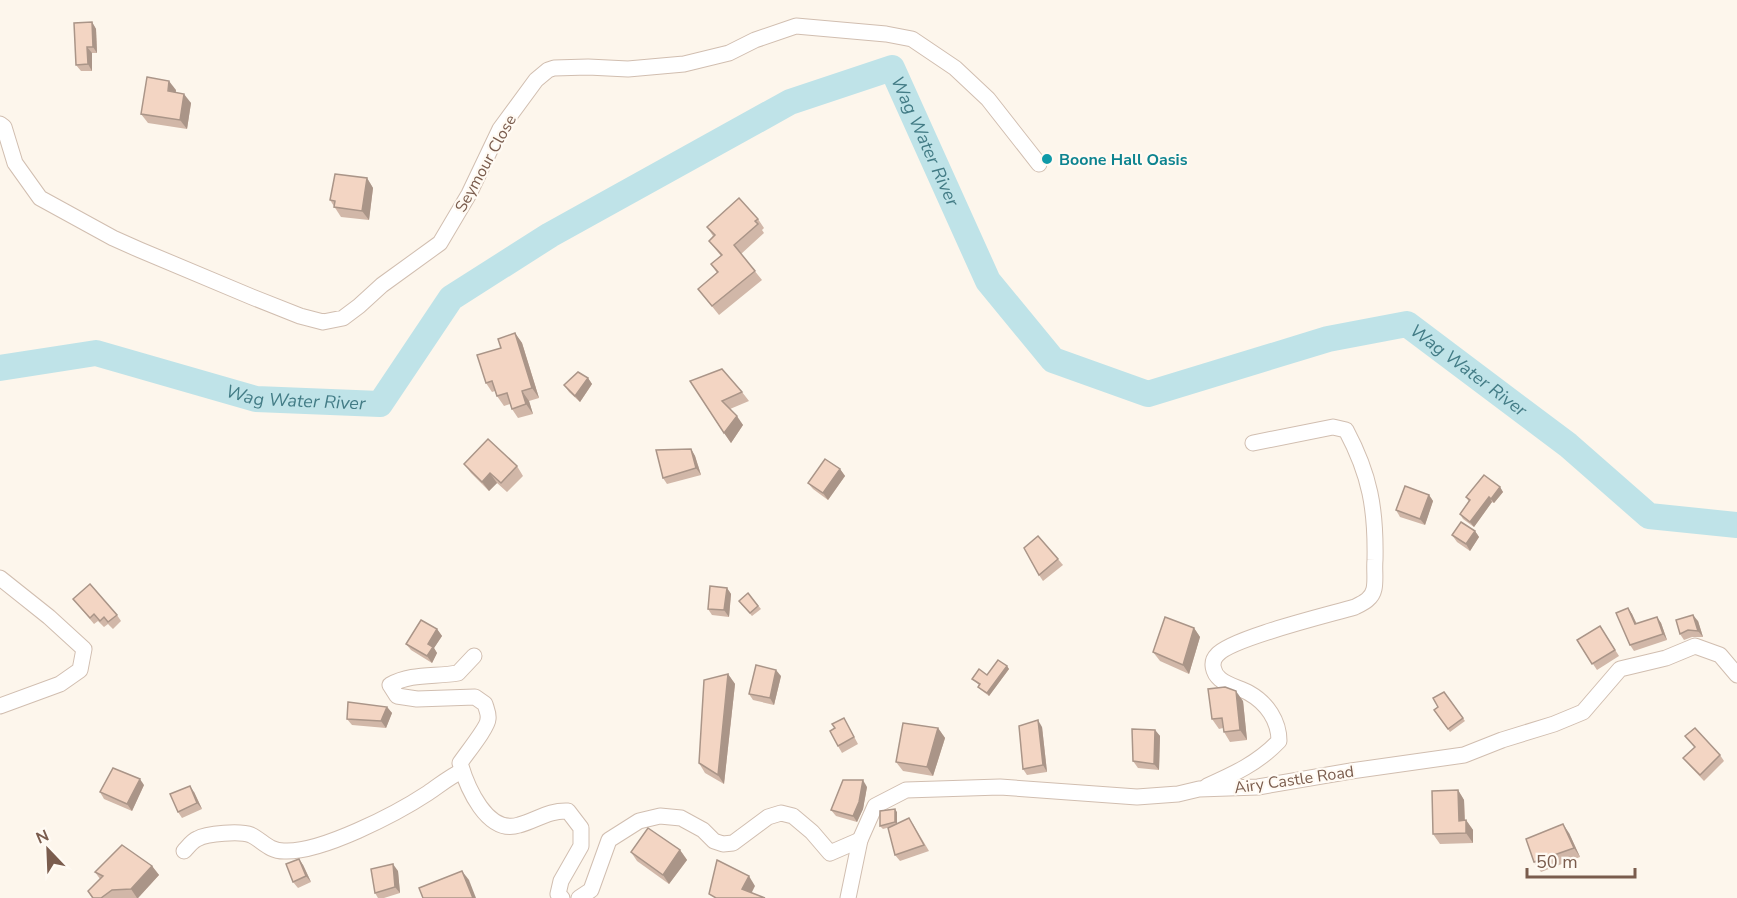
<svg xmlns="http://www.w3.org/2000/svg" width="1737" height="898" font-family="'Nunito Sans',sans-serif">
	<rect width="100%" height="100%" fill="#fdf6ec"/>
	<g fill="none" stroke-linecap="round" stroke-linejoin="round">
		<path stroke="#bfe3e8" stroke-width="26" id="s1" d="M 0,368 L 96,353 L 256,399 L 380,404 L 451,298 L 550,235 L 790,102 L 892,68 L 988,281 L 1053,360 L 1148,394 L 1328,339 L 1407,324 L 1568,445 L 1649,516 L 1737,525"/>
		<defs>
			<g id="street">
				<path d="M 0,124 L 4,127 L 15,163 L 40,198 L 113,238 L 140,250 L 252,297 L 300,316 L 323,322 L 343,318 L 359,306 L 382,285 L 440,243 L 469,194 L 500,129 L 536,80 L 548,70 L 554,68 L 588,67 L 628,69 L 684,64 L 729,53 L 755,40 L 796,26 L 886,34 L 912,39 L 955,68 L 988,99 L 1039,164"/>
				<path d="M 0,578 L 49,617 L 84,649 L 80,670 L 60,684 L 0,706"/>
				<path d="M 474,656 L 458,673 C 435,677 411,673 390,685 L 397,696 L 417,699 L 475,697 L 485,704 C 486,708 489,714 488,719 C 488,727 466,754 460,763 C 467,787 487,835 519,825 C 537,820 549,810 568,811 L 581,828 L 581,846 L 561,881 L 558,894 L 562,898"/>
				<path d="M 1207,786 C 1234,774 1258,763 1279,741 C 1279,721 1267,703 1249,693 C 1240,688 1228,686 1220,679 C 1213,673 1210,662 1217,655 C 1231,638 1328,615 1355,607 C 1363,603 1372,599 1374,589 C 1376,580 1374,569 1375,560 C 1376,509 1370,475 1346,430 L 1333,427 L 1253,443"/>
				<path d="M 184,851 C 187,848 192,841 197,839 C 207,833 241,831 251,835 C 263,841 269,851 284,851 C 321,853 396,814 428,793 C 440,785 449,777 462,771"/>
				<path d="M 579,898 L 591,890 L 609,840 L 639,821 L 660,816 L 681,818 L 703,830 L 714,841 L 723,844 L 733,843 L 768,817 L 781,813 L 793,816 L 812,832 L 830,853 L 860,840"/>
				<path d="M 848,898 L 860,840 L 875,806 L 906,790 L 1000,787 L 1137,797 L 1178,794 L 1199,789 L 1258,787 L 1351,771 L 1464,755 L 1502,740 L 1554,724 L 1583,712 L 1620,669 L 1666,658 L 1695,646 L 1720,655 L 1737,675"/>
			</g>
		</defs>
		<use href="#street" stroke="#d1beb0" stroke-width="17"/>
		<use href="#street" stroke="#fff" stroke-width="15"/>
	</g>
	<g fill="#d1b7a8">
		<path d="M 92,22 L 96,29 L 97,53 L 92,53 L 92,71 L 81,71 L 76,65 Z"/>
		<path d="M 176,90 L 176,93 L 191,103 L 187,129 L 148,123 L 141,114 Z"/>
		<path d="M 367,178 L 373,188 L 369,220 L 341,217 L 330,200 Z"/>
		<path d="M 758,219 L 764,228 L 762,230 L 764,233 L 741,254 L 762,280 L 719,315 L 698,289 L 717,273 L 711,264 L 721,256 L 709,241 L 713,236 L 707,227 Z"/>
		<path d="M 515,333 L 522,343 L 539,398 L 529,401 L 533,414 L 518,418 L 512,409 L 510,404 L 504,406 L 497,396 L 495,391 L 492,392 L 486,383 L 501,348 Z"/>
		<path d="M 588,378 L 592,384 L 580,402 L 569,392 L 564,385 Z"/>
		<path d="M 690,381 L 742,392 L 749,401 L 730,409 L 743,425 L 731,443 Z"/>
		<path d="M 691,449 L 695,456 L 701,475 L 667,484 L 663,478 Z"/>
		<path d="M 464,464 L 517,466 L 523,476 L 507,492 L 497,483 L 489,491 L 471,473 Z"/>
		<path d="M 840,469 L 845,476 L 828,500 L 813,489 L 808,483 Z"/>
		<path d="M 1500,487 L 1503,492 L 1494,503 L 1492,502 L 1474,527 L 1463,519 L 1460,514 L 1469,502 L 1466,497 Z"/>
		<path d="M 1429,495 L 1433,501 L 1425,525 L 1400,517 L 1396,510 Z"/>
		<path d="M 1475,531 L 1479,537 L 1470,551 L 1457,542 L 1452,535 Z"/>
		<path d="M 1058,559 L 1063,565 L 1043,581 L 1039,575 Z"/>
		<path d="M 727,588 L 731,594 L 729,617 L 712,615 L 708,609 Z"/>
		<path d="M 748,593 L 761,609 L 752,616 L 741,604 Z"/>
		<path d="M 73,599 L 117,615 L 121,621 L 113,629 L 108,624 L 104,627 L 98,621 L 94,624 Z"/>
		<path d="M 1628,608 L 1632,614 L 1637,624 L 1657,617 L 1661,623 L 1667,640 L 1634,651 L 1630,645 Z"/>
		<path d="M 1698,621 L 1703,637 L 1692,637 L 1684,640 L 1680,634 Z"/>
		<path d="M 1600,626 L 1619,656 L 1597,670 L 1577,640 Z"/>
		<path d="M 1194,628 L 1200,637 L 1189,674 L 1160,661 L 1153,652 Z"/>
		<path d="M 437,629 L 442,636 L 434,648 L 437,653 L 432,663 L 411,650 L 406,644 Z"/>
		<path d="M 1007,666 L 1009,669 L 989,696 L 981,690 L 978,687 L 979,685 L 972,679 L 987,675 Z"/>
		<path d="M 728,674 L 735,684 L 724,784 L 705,773 L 699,763 Z"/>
		<path d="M 781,676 L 774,705 L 753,700 L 749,694 Z"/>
		<path d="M 1444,692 L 1465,721 L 1450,732 L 1434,710 L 1438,707 Z"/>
		<path d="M 1243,701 L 1247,740 L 1230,742 L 1224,732 L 1223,728 L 1219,729 L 1212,719 Z"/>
		<path d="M 387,707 L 392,713 L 386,728 L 352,725 L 347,719 Z"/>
		<path d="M 844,718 L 858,744 L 842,753 L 838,746 L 835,728 Z"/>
		<path d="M 1042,727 L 1047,772 L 1027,775 L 1023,769 Z"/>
		<path d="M 938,728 L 945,738 L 933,776 L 903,771 L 896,762 Z"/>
		<path d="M 1155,730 L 1160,736 L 1159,770 L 1138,768 L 1133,761 Z"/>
		<path d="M 1685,736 L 1720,755 L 1724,761 L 1704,781 L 1688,764 L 1683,758 L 1695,748 Z"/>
		<path d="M 144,785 L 132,811 L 104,799 L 100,792 Z"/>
		<path d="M 867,787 L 863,809 L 857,822 L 836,816 L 831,810 Z"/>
		<path d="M 1458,790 L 1464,800 L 1465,821 L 1466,820 L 1473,830 L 1473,843 L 1440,844 L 1433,834 Z"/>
		<path d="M 194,792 L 202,809 L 182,818 L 178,812 Z"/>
		<path d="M 897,812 L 897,824 L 913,824 L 929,851 L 900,861 L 895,855 L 890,827 L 883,829 L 880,826 Z"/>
		<path d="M 1569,833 L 1580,857 L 1541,872 L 1534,862 Z"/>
		<path d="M 680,850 L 687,860 L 669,884 L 637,861 L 631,852 Z"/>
		<path d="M 299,859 L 303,865 L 311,882 L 298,888 L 293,882 Z"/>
		<path d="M 152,866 L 159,875 L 138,898 L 92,898 L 88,891 L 100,879 L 95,872 Z"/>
		<path d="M 398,871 L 400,893 L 384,898 L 378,898 L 375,893 Z"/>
	</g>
	<g fill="#aa9588">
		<path d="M 92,22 L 96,29 L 97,53 L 93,47 Z"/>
		<path d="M 87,47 L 92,53 L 92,71 L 88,64 Z"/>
		<path d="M 169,81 L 176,90 L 174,101 L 168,91 Z"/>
		<path d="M 184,94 L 191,103 L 187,129 L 180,120 Z"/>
		<path d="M 367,178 L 373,188 L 369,220 L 362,211 Z"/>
		<path d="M 515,333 L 522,343 L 539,398 L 532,388 Z"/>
		<path d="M 588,378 L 592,384 L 580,402 L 575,396 Z"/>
		<path d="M 522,391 L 529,401 L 533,414 L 526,404 Z"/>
		<path d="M 737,416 L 743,425 L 731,443 L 724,433 Z"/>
		<path d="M 691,449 L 695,456 L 701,475 L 696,468 Z"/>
		<path d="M 840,469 L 845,476 L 828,500 L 823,493 Z"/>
		<path d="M 490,473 L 497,483 L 489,491 L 482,482 Z"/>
		<path d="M 1500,487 L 1503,492 L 1494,503 L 1491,499 Z"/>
		<path d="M 1429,495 L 1433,501 L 1425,525 L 1420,519 Z"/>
		<path d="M 1489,497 L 1492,502 L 1474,527 L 1470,522 Z"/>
		<path d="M 1475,531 L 1479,537 L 1470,551 L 1466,544 Z"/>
		<path d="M 727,588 L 731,594 L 729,617 L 724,610 Z"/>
		<path d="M 1628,608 L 1632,614 L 1639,630 L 1635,624 Z"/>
		<path d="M 1693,615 L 1698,621 L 1703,637 L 1698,631 Z"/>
		<path d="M 1657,617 L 1661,623 L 1667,640 L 1663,634 Z"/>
		<path d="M 1194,628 L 1200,637 L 1189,674 L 1183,665 Z"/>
		<path d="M 437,629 L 442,636 L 434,648 L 437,653 L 432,663 L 427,656 L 428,644 Z"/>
		<path d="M 1007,666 L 1009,669 L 989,696 L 987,693 Z"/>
		<path d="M 776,670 L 781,676 L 774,705 L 770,698 Z"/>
		<path d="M 728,674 L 735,684 L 724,784 L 718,775 Z"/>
		<path d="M 1236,691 L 1243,701 L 1247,740 L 1240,730 Z"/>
		<path d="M 387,707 L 392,713 L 386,728 L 381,721 Z"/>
		<path d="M 1038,720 L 1042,727 L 1047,772 L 1043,765 Z"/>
		<path d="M 938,728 L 945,738 L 933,776 L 927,767 Z"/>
		<path d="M 1155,730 L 1160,736 L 1159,770 L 1154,764 Z"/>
		<path d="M 140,779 L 144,785 L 132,811 L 127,804 Z"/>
		<path d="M 863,780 L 867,787 L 863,809 L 857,822 L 853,816 Z"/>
		<path d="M 190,786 L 194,792 L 202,809 L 197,803 Z"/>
		<path d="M 1458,790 L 1464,800 L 1465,830 L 1459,821 Z"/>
		<path d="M 895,809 L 897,812 L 897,825 L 895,822 Z"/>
		<path d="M 1466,820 L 1473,830 L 1473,843 L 1466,833 Z"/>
		<path d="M 1563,824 L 1569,833 L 1580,857 L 1574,848 Z"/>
		<path d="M 680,850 L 687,860 L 669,884 L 663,875 Z"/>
		<path d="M 299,859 L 303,865 L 311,882 L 306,876 Z"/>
		<path d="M 393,864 L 398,871 L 400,893 L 395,887 Z"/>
		<path d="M 152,866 L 159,875 L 138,898 L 137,898 L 131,889 Z"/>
		<path d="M 462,871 L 469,880 L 476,898 L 473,898 Z"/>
		<path d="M 749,876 L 755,886 L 749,898 L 742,889 Z"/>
	</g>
	<g fill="#f3d5c3" stroke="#aa9588" stroke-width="1.5">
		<path d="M 92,22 L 93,47 L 87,47 L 88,64 L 76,65 L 74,23 Z"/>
		<path d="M 147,77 L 169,81 L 168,91 L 184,94 L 180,120 L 141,114 Z"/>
		<path d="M 335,174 L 367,178 L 362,211 L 334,207 L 335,201 L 330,200 Z"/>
		<path d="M 739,198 L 758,219 L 755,221 L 758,224 L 734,245 L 755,271 L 712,306 L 698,289 L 718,272 L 711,264 L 722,255 L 709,241 L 715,235 L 707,227 Z"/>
		<path d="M 515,333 L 532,388 L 522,391 L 526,404 L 512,409 L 507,393 L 497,396 L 492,381 L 486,383 L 477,355 L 501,348 L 498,339 Z"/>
		<path d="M 722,369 L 742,392 L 722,401 L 737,416 L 724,433 L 690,381 Z"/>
		<path d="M 578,372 L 588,378 L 575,396 L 564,385 Z"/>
		<path d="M 488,439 L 517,466 L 501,483 L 490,473 L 482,482 L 464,464 Z"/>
		<path d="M 691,449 L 696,468 L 663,478 L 656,450 Z"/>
		<path d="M 825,459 L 840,469 L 823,493 L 808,483 Z"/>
		<path d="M 1484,475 L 1500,487 L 1491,499 L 1489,497 L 1470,522 L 1460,514 L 1470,500 L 1466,497 Z"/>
		<path d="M 1405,486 L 1429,495 L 1420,519 L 1396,510 Z"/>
		<path d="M 1461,522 L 1475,531 L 1466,544 L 1452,535 Z"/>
		<path d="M 1038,536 L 1058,559 L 1039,575 L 1024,548 Z"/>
		<path d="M 90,584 L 117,615 L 108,622 L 104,617 L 100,621 L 94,614 L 90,618 L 73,599 Z"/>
		<path d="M 710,586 L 727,588 L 724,610 L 708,609 Z"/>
		<path d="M 748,593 L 758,606 L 750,613 L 739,601 Z"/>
		<path d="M 1628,608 L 1635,624 L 1657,617 L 1663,634 L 1630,645 L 1616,613 Z"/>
		<path d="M 1693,615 L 1698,631 L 1688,630 L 1680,634 L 1676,620 Z"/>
		<path d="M 1165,617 L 1194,628 L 1183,665 L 1153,652 Z"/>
		<path d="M 421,620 L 437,629 L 428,644 L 433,647 L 427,656 L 406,644 Z"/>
		<path d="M 1600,626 L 1615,650 L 1592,664 L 1577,640 Z"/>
		<path d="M 998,660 L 1007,666 L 987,693 L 978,687 L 980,684 L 972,679 L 979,669 L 987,675 Z"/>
		<path d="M 756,665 L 776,670 L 770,698 L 749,694 Z"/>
		<path d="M 728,674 L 718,775 L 699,763 L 704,680 Z"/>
		<path d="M 1225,687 L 1236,691 L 1240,730 L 1224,732 L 1222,718 L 1212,719 L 1208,689 Z"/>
		<path d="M 1444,692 L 1463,718 L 1448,729 L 1434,710 L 1438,707 L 1433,698 Z"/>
		<path d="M 348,702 L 387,707 L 381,721 L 347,719 Z"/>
		<path d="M 844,718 L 854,737 L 838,746 L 830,731 L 835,728 L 832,724 Z"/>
		<path d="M 1038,720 L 1043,765 L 1023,769 L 1019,726 Z"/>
		<path d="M 903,723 L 938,728 L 927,767 L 896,762 Z"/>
		<path d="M 1695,728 L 1720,755 L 1700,775 L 1683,758 L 1695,747 L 1685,736 Z"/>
		<path d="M 1132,729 L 1155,730 L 1154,764 L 1133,761 Z"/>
		<path d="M 113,768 L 140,779 L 127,804 L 100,792 Z"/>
		<path d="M 843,780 L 863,780 L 859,802 L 853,816 L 831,810 Z"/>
		<path d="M 190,786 L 197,803 L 178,812 L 170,794 Z"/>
		<path d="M 1458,790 L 1459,821 L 1466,820 L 1466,833 L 1433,834 L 1432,791 Z"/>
		<path d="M 895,809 L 895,822 L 880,826 L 880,811 Z"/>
		<path d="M 909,818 L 924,845 L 895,855 L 888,828 Z"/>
		<path d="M 1563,824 L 1574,848 L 1534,862 L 1526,839 Z"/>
		<path d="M 648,828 L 680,850 L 663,875 L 631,852 Z"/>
		<path d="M 122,845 L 152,866 L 131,889 L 112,890 L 101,898 L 93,898 L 88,891 L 103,876 L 95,872 Z"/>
		<path d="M 299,859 L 306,876 L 293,882 L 286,864 Z"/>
		<path d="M 717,860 L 749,876 L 742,889 L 765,898 L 716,898 L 709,894 Z"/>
		<path d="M 393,864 L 395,887 L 375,893 L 371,869 Z"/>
		<path d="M 462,871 L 473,898 L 423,898 L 419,888 Z"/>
	</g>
	<circle fill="#0f9aa8" stroke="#fffaf3" stroke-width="2" cx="1047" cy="159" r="6"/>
	<g text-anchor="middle" stroke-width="4.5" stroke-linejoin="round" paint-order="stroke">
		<g font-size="16" font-weight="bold" fill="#0d838f" stroke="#fffaf3" text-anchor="start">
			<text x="1059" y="165">Boone Hall Oasis</text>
		</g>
		<g font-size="16" fill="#7a5c4d" stroke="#fffaf3">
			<text transform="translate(485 163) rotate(-61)" y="6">Seymour Close</text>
			<text transform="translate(1294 779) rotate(-8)" y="6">Airy Castle Road</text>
		</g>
		<g font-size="18" font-style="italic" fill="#437c86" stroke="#fffaf3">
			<text dy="6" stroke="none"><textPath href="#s1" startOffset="1095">Wag Water River</textPath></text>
			<text dy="6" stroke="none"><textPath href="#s1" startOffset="1797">Wag Water River</textPath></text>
			<text dy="6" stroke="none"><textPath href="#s1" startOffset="303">Wag Water River</textPath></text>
		</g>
	</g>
	<g transform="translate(48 850) rotate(337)" stroke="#fffaf3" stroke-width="4.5" paint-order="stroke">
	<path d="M0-4.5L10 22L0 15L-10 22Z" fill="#7a5c4d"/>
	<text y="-9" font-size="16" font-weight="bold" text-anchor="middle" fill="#7a5c4d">N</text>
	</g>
	<path d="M1527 868v9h108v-9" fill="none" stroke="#7a5c4d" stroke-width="3"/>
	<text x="1536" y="868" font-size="18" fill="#7a5c4d" stroke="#fffaf3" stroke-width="4.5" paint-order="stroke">50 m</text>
</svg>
